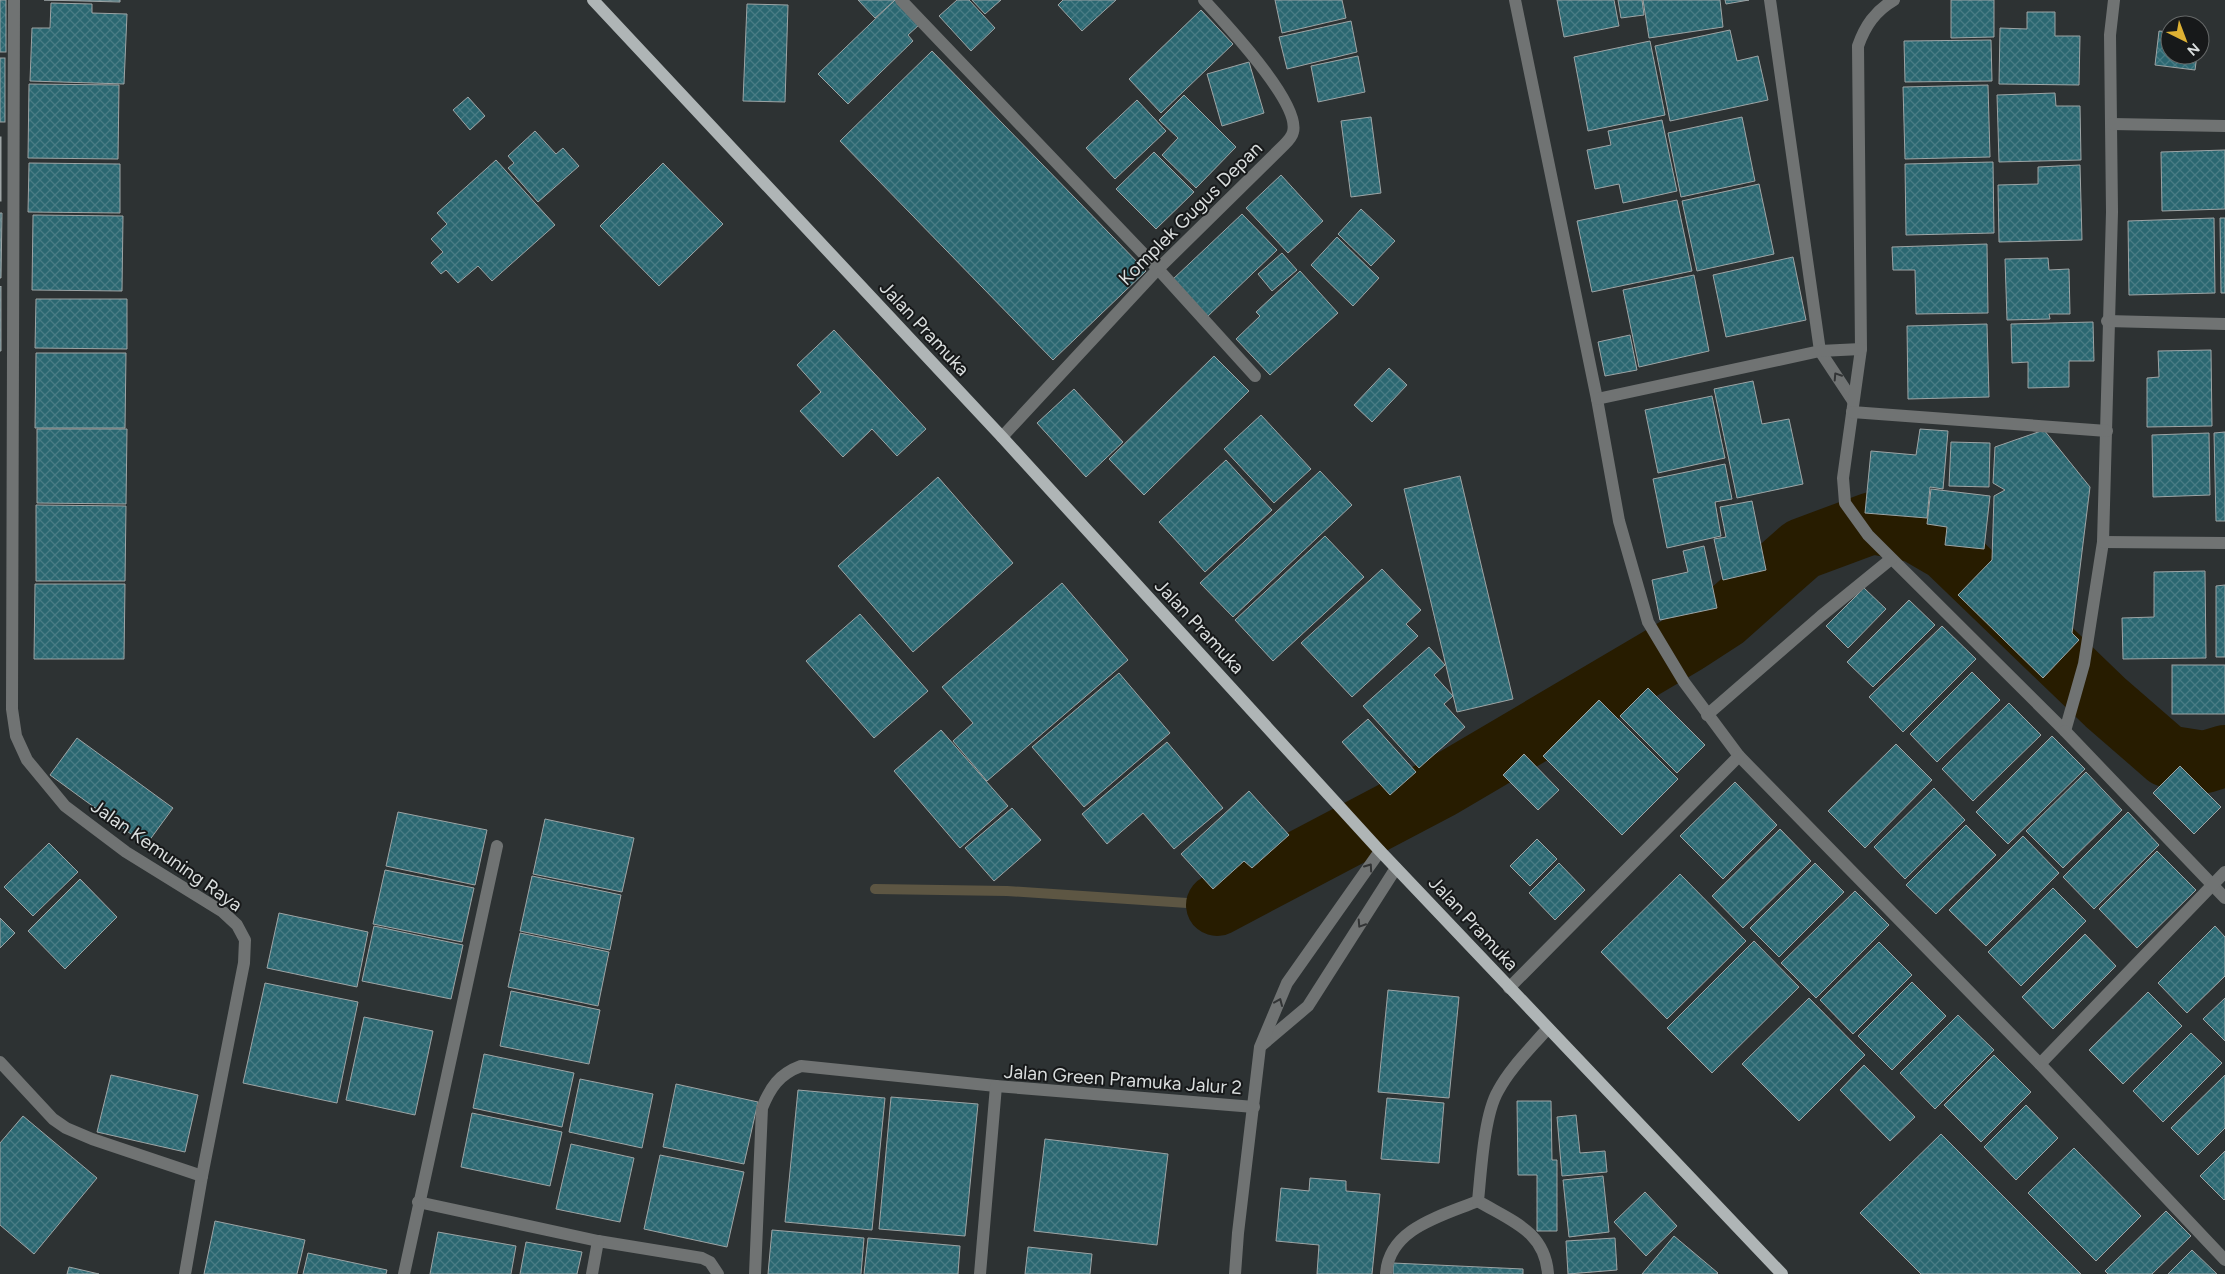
<svg xmlns="http://www.w3.org/2000/svg" width="2225" height="1274" font-family="Figtree,sans-serif">
	<defs>
		<pattern id="building-cross-hatch" width="8" height="8" patternUnits="userSpaceOnUse" patternTransform="scale(1.25)"><rect width="8" height="8" fill="#2b6771"/><path d="M0 0l8 8M0 8l8-8" fill="none" stroke="#497c85"/></pattern>
	</defs>
	<rect width="100%" height="100%" fill="#2d3233"/>
	<g fill="none" stroke-linecap="round" stroke-linejoin="round">
		<path stroke="#5d5643" stroke-width="10" d="M 875,889 L 1007,891 L 1217,905"/>
		<path stroke="#271c00" stroke-width="62" d="M 1217,905 L 1441,787 L 1687,642 L 1724,618 L 1802,549 L 1872,523 L 1916,532 L 1947,550 L 2106,703 L 2167,756 L 2205,762 L 2225,756"/>
	</g>
	<g fill="url(#building-cross-hatch)" stroke="#9da4a5">
		<rect x="0" y="0" width="6" height="52"/>
		<path d="M 44,0 L 120,0 L 120,2 Z"/>
		<path d="M 858,0 L 895,0 L 875,18 Z"/>
		<path d="M 895,0 L 919,25 L 908,35 L 913,41 L 848,104 L 818,74 Z"/>
		<path d="M 957,0 L 969,0 L 995,28 L 971,51 L 939,16 Z"/>
		<path d="M 972,0 L 1001,0 L 985,14 Z"/>
		<path d="M 1063,0 L 1116,0 L 1082,31 L 1058,5 Z"/>
		<path d="M 1275,0 L 1342,0 L 1346,18 L 1282,33 Z"/>
		<path d="M 1557,0 L 1614,0 L 1619,26 L 1564,37 Z"/>
		<path d="M 1618,0 L 1642,0 L 1644,15 L 1621,18 Z"/>
		<path d="M 1643,0 L 1720,0 L 1723,27 L 1649,38 Z"/>
		<path d="M 1725,0 L 1749,0 L 1726,4 Z"/>
		<path d="M 1951,0 L 1994,0 L 1994,37 L 1951,38 Z"/>
		<path d="M 51,3 L 92,4 L 92,13 L 127,14 L 124,84 L 30,81 L 32,28 L 50,28 Z"/>
		<path d="M 747,4 L 788,5 L 785,102 L 743,101 Z"/>
		<path d="M 1201,10 L 1233,44 L 1161,113 L 1129,79 Z"/>
		<path d="M 2027,12 L 2055,12 L 2055,36 L 2080,36 L 2079,85 L 1999,84 L 2000,28 L 2027,29 Z"/>
		<path d="M 1351,21 L 1357,52 L 1287,69 L 1279,37 Z"/>
		<path d="M 1730,30 L 1737,61 L 1758,56 L 1768,100 L 1670,121 L 1655,46 Z"/>
		<path d="M 2159,31 L 2170,32 L 2170,55 L 2197,55 L 2195,70 L 2155,65 Z"/>
		<path d="M 1991,40 L 1992,81 L 1905,82 L 1904,41 Z"/>
		<path d="M 1650,41 L 1665,115 L 1588,131 L 1574,57 Z"/>
		<path d="M 932,51 L 1146,271 L 1053,360 L 840,141 Z"/>
		<path d="M 1358,56 L 1365,92 L 1318,102 L 1311,66 Z"/>
		<rect x="0" y="58" width="5" height="64"/>
		<path d="M 1249,62 L 1264,113 L 1222,126 L 1207,74 Z"/>
		<path d="M 29,84 L 119,85 L 118,159 L 28,158 Z"/>
		<path d="M 1988,85 L 1990,157 L 1905,159 L 1903,87 Z"/>
		<path d="M 2055,93 L 2056,106 L 2080,106 L 2081,160 L 1999,162 L 1997,95 Z"/>
		<path d="M 1184,95 L 1236,147 L 1196,188 L 1162,155 L 1178,138 L 1159,120 Z"/>
		<path d="M 468,97 L 485,116 L 470,130 L 453,110 Z"/>
		<path d="M 1137,100 L 1166,131 L 1115,179 L 1086,148 Z"/>
		<path d="M 1371,117 L 1381,193 L 1351,197 L 1341,121 Z"/>
		<path d="M 1742,117 L 1755,181 L 1681,197 L 1668,133 Z"/>
		<path d="M 1662,120 L 1677,191 L 1623,203 L 1619,184 L 1595,189 L 1587,150 L 1611,145 L 1608,131 Z"/>
		<path d="M 535,131 L 556,154 L 563,148 L 579,166 L 538,202 L 508,168 L 514,163 L 508,156 Z"/>
		<rect x="0" y="137" width="1" height="64"/>
		<path d="M 2225,150 L 2225,209 L 2162,211 L 2161,152 Z"/>
		<path d="M 1154,152 L 1194,192 L 1156,229 L 1116,189 Z"/>
		<path d="M 496,160 L 555,225 L 492,281 L 478,266 L 458,283 L 446,270 L 441,274 L 431,263 L 443,252 L 431,239 L 447,224 L 437,213 Z"/>
		<path d="M 1993,162 L 1994,233 L 1906,235 L 1905,164 Z"/>
		<path d="M 29,163 L 120,164 L 120,213 L 28,212 Z"/>
		<path d="M 663,163 L 723,224 L 659,286 L 600,226 Z"/>
		<path d="M 2080,165 L 2082,240 L 1999,242 L 1998,185 L 2038,184 L 2038,167 Z"/>
		<path d="M 1281,175 L 1323,221 L 1288,253 L 1246,208 Z"/>
		<path d="M 1759,184 L 1774,254 L 1697,271 L 1682,201 Z"/>
		<path d="M 1677,200 L 1692,271 L 1592,292 L 1577,221 Z"/>
		<path d="M 1361,209 L 1395,241 L 1371,266 L 1338,234 Z"/>
		<path d="M 0,213 L 2,213 L 1,278 L 0,278 Z"/>
		<path d="M 1242,214 L 1277,250 L 1207,317 L 1172,280 Z"/>
		<path d="M 33,215 L 123,216 L 122,291 L 32,290 Z"/>
		<path d="M 2214,218 L 2215,293 L 2129,295 L 2128,221 Z"/>
		<path d="M 2220,218 L 2225,218 L 2225,293 L 2221,293 Z"/>
		<path d="M 1337,237 L 1379,278 L 1353,306 L 1311,265 Z"/>
		<path d="M 1987,244 L 1988,313 L 1916,314 L 1915,270 L 1893,270 L 1892,247 Z"/>
		<path d="M 1282,253 L 1297,270 L 1272,291 L 1258,274 Z"/>
		<path d="M 1793,257 L 1806,320 L 1726,337 L 1713,275 Z"/>
		<path d="M 2048,258 L 2049,270 L 2069,269 L 2070,314 L 2049,314 L 2050,319 L 2007,320 L 2005,259 Z"/>
		<path d="M 1300,271 L 1338,313 L 1270,375 L 1236,339 L 1260,316 L 1256,312 Z"/>
		<path d="M 1694,275 L 1709,351 L 1639,367 L 1623,290 Z"/>
		<path d="M 1,286 L 1,351 L 0,351 L 0,287 Z"/>
		<path d="M 36,299 L 127,299 L 127,349 L 35,348 Z"/>
		<path d="M 2093,322 L 2094,361 L 2069,361 L 2069,387 L 2028,388 L 2028,362 L 2012,363 L 2011,324 Z"/>
		<path d="M 1987,324 L 1989,397 L 1908,399 L 1907,326 Z"/>
		<path d="M 834,330 L 926,429 L 897,456 L 872,429 L 843,457 L 800,411 L 821,392 L 797,365 Z"/>
		<path d="M 1630,335 L 1637,370 L 1605,376 L 1598,342 Z"/>
		<path d="M 2211,350 L 2212,426 L 2147,427 L 2147,378 L 2159,377 L 2158,351 Z"/>
		<path d="M 36,353 L 126,353 L 125,428 L 35,428 Z"/>
		<path d="M 1214,356 L 1249,391 L 1144,495 L 1109,459 Z"/>
		<path d="M 1389,368 L 1407,385 L 1372,422 L 1354,405 Z"/>
		<path d="M 1753,381 L 1762,424 L 1789,419 L 1803,484 L 1737,498 L 1714,389 Z"/>
		<path d="M 1074,389 L 1123,442 L 1086,477 L 1037,423 Z"/>
		<path d="M 1712,396 L 1725,458 L 1658,473 L 1645,410 Z"/>
		<path d="M 1261,415 L 1311,469 L 1274,503 L 1224,449 Z"/>
		<path d="M 37,429 L 127,429 L 126,504 L 37,503 Z"/>
		<path d="M 1920,429 L 1948,431 L 1943,489 L 1930,487 L 1927,518 L 1865,513 L 1871,451 L 1916,455 Z"/>
		<path d="M 2044,430 L 2090,487 L 2072,633 L 2079,640 L 2043,678 L 1958,595 L 1992,560 L 1994,496 L 2005,490 L 1993,483 L 1995,447 Z"/>
		<path d="M 2225,432 L 2225,521 L 2216,521 L 2214,433 Z"/>
		<path d="M 2209,433 L 2210,495 L 2153,497 L 2152,435 Z"/>
		<path d="M 1951,442 L 1990,443 L 1989,487 L 1949,486 Z"/>
		<path d="M 1226,460 L 1272,510 L 1205,572 L 1159,522 Z"/>
		<path d="M 1725,464 L 1732,499 L 1715,502 L 1721,536 L 1667,548 L 1653,479 Z"/>
		<path d="M 1320,471 L 1352,505 L 1233,617 L 1200,583 Z"/>
		<path d="M 1460,476 L 1513,699 L 1457,712 L 1404,489 Z"/>
		<path d="M 938,477 L 1013,563 L 913,652 L 838,566 Z"/>
		<path d="M 1931,489 L 1990,496 L 1984,549 L 1945,545 L 1947,527 L 1927,524 Z"/>
		<path d="M 1752,501 L 1766,570 L 1723,580 L 1714,539 L 1726,537 L 1720,507 Z"/>
		<path d="M 36,505 L 126,506 L 125,581 L 36,581 Z"/>
		<path d="M 1325,536 L 1364,577 L 1273,661 L 1235,620 Z"/>
		<path d="M 1704,546 L 1717,608 L 1660,620 L 1652,580 L 1688,572 L 1683,551 Z"/>
		<path d="M 1382,569 L 1421,610 L 1406,624 L 1418,636 L 1352,697 L 1301,643 Z"/>
		<path d="M 2205,571 L 2206,658 L 2123,659 L 2122,618 L 2154,617 L 2154,572 Z"/>
		<path d="M 1062,583 L 1128,660 L 987,781 L 953,741 L 973,723 L 942,687 Z"/>
		<path d="M 35,584 L 125,584 L 124,659 L 34,659 Z"/>
		<path d="M 2225,585 L 2225,657 L 2216,657 L 2216,586 Z"/>
		<path d="M 1864,588 L 1886,609 L 1848,648 L 1826,626 Z"/>
		<path d="M 1909,600 L 1935,625 L 1873,687 L 1847,662 Z"/>
		<path d="M 860,614 L 928,691 L 874,738 L 806,661 Z"/>
		<path d="M 1942,626 L 1976,659 L 1903,732 L 1869,697 Z"/>
		<path d="M 1429,647 L 1445,665 L 1434,675 L 1453,696 L 1444,704 L 1465,727 L 1419,768 L 1363,706 Z"/>
		<rect x="2172" y="665" width="53" height="49"/>
		<path d="M 1972,672 L 2000,700 L 1937,762 L 1910,734 Z"/>
		<path d="M 1119,673 L 1170,733 L 1084,807 L 1032,747 Z"/>
		<path d="M 1648,688 L 1705,745 L 1677,773 L 1620,716 Z"/>
		<path d="M 1599,700 L 1678,779 L 1622,835 L 1543,756 Z"/>
		<path d="M 2009,703 L 2041,735 L 1973,801 L 1942,769 Z"/>
		<path d="M 1368,719 L 1416,772 L 1390,795 L 1342,742 Z"/>
		<path d="M 941,730 L 1008,806 L 960,848 L 894,771 Z"/>
		<path d="M 2052,736 L 2085,769 L 2008,844 L 1976,812 Z"/>
		<path d="M 77,738 L 173,808 L 146,845 L 50,775 Z"/>
		<path d="M 1167,742 L 1223,808 L 1174,849 L 1143,813 L 1107,844 L 1082,814 Z"/>
		<path d="M 1896,744 L 1932,780 L 1865,848 L 1828,811 Z"/>
		<path d="M 1524,754 L 1559,790 L 1538,810 L 1503,775 Z"/>
		<path d="M 2180,766 L 2221,807 L 2194,834 L 2153,793 Z"/>
		<path d="M 2086,772 L 2122,810 L 2063,868 L 2026,831 Z"/>
		<path d="M 1735,782 L 1777,825 L 1723,879 L 1680,836 Z"/>
		<path d="M 1934,788 L 1965,820 L 1905,879 L 1874,847 Z"/>
		<path d="M 1249,791 L 1289,835 L 1252,868 L 1244,861 L 1213,889 L 1181,854 Z"/>
		<path d="M 1012,808 L 1041,840 L 994,881 L 965,848 Z"/>
		<path d="M 398,812 L 487,830 L 475,885 L 386,866 Z"/>
		<path d="M 2128,812 L 2159,845 L 2094,909 L 2063,877 Z"/>
		<path d="M 545,819 L 634,838 L 622,892 L 533,874 Z"/>
		<path d="M 1966,825 L 1996,855 L 1936,914 L 1906,885 Z"/>
		<path d="M 1780,829 L 1811,861 L 1743,928 L 1712,896 Z"/>
		<path d="M 2023,836 L 2059,873 L 1986,946 L 1949,910 Z"/>
		<path d="M 1537,839 L 1557,859 L 1530,886 L 1510,866 Z"/>
		<path d="M 49,843 L 78,872 L 33,916 L 4,887 Z"/>
		<path d="M 2157,851 L 2196,890 L 2137,948 L 2099,909 Z"/>
		<path d="M 1559,863 L 1585,890 L 1555,920 L 1529,893 Z"/>
		<path d="M 1815,863 L 1844,892 L 1779,957 L 1750,928 Z"/>
		<path d="M 385,870 L 474,888 L 462,942 L 373,924 Z"/>
		<path d="M 1680,874 L 1746,941 L 1667,1019 L 1601,952 Z"/>
		<path d="M 532,876 L 621,895 L 610,950 L 520,931 Z"/>
		<path d="M 80,879 L 117,917 L 65,969 L 28,931 Z"/>
		<path d="M 2053,888 L 2086,921 L 2021,986 L 1988,952 Z"/>
		<path d="M 1855,891 L 1889,925 L 1816,998 L 1781,963 Z"/>
		<path d="M 279,913 L 368,932 L 357,987 L 267,968 Z"/>
		<path d="M 0,918 L 15,933 L 0,948 Z"/>
		<path d="M 374,926 L 463,945 L 451,999 L 362,981 Z"/>
		<path d="M 2215,926 L 2225,937 L 2225,976 L 2187,1013 L 2158,983 Z"/>
		<path d="M 520,933 L 609,952 L 598,1006 L 508,987 Z"/>
		<path d="M 2085,934 L 2116,966 L 2053,1029 L 2022,997 Z"/>
		<path d="M 1754,941 L 1799,987 L 1712,1073 L 1667,1028 Z"/>
		<path d="M 1879,942 L 1912,975 L 1853,1034 L 1820,1000 Z"/>
		<path d="M 1912,982 L 1946,1016 L 1892,1070 L 1858,1036 Z"/>
		<path d="M 265,983 L 358,1002 L 337,1103 L 243,1083 Z"/>
		<path d="M 1388,990 L 1459,997 L 1449,1098 L 1378,1092 Z"/>
		<path d="M 511,991 L 600,1010 L 589,1064 L 500,1046 Z"/>
		<path d="M 2148,992 L 2182,1026 L 2123,1084 L 2089,1050 Z"/>
		<path d="M 1809,998 L 1865,1055 L 1799,1121 L 1742,1064 Z"/>
		<path d="M 2225,998 L 2225,1041 L 2203,1019 Z"/>
		<path d="M 1958,1015 L 1994,1050 L 1935,1109 L 1900,1073 Z"/>
		<path d="M 364,1017 L 433,1031 L 415,1115 L 346,1100 Z"/>
		<path d="M 2191,1033 L 2222,1063 L 2163,1122 L 2133,1091 Z"/>
		<path d="M 484,1054 L 574,1073 L 562,1127 L 473,1108 Z"/>
		<path d="M 1994,1055 L 2031,1092 L 1981,1142 L 1944,1105 Z"/>
		<path d="M 1864,1065 L 1915,1117 L 1890,1141 L 1840,1090 Z"/>
		<path d="M 111,1075 L 198,1095 L 185,1152 L 97,1132 Z"/>
		<path d="M 2225,1075 L 2225,1128 L 2198,1155 L 2171,1128 Z"/>
		<path d="M 580,1079 L 653,1094 L 642,1148 L 569,1132 Z"/>
		<path d="M 676,1084 L 758,1102 L 744,1164 L 663,1147 Z"/>
		<path d="M 798,1090 L 885,1098 L 872,1230 L 785,1222 Z"/>
		<path d="M 891,1097 L 978,1104 L 965,1236 L 879,1229 Z"/>
		<path d="M 1387,1098 L 1444,1103 L 1439,1163 L 1381,1159 Z"/>
		<path d="M 1517,1101 L 1551,1101 L 1552,1160 L 1557,1160 L 1557,1231 L 1537,1231 L 1537,1175 L 1518,1175 Z"/>
		<path d="M 2026,1105 L 2058,1138 L 2016,1180 L 1984,1147 Z"/>
		<path d="M 472,1113 L 562,1132 L 550,1186 L 461,1167 Z"/>
		<path d="M 1576,1115 L 1580,1153 L 1605,1151 L 1607,1172 L 1562,1176 L 1557,1117 Z"/>
		<path d="M 23,1116 L 97,1178 L 34,1254 L 0,1225 L 0,1143 Z"/>
		<path d="M 1941,1134 L 2081,1274 L 1921,1274 L 1860,1213 Z"/>
		<path d="M 1045,1139 L 1168,1154 L 1157,1245 L 1034,1231 Z"/>
		<path d="M 571,1144 L 634,1158 L 620,1222 L 556,1209 Z"/>
		<path d="M 2074,1148 L 2141,1216 L 2096,1261 L 2028,1193 Z"/>
		<path d="M 2225,1151 L 2225,1199 L 2224,1200 L 2200,1176 Z"/>
		<path d="M 660,1155 L 744,1172 L 727,1247 L 644,1229 Z"/>
		<path d="M 1603,1176 L 1609,1232 L 1569,1237 L 1563,1180 Z"/>
		<path d="M 1310,1178 L 1346,1181 L 1346,1191 L 1380,1194 L 1372,1274 L 1317,1274 L 1319,1245 L 1276,1241 L 1281,1188 L 1309,1191 Z"/>
		<path d="M 1645,1192 L 1677,1226 L 1646,1256 L 1614,1222 Z"/>
		<path d="M 2166,1211 L 2191,1236 L 2152,1274 L 2108,1274 L 2105,1271 Z"/>
		<path d="M 215,1221 L 305,1240 L 297,1274 L 204,1274 Z"/>
		<path d="M 772,1230 L 864,1238 L 861,1274 L 768,1274 Z"/>
		<path d="M 438,1232 L 516,1246 L 511,1274 L 430,1274 Z"/>
		<path d="M 1674,1236 L 1718,1273 L 1717,1274 L 1642,1274 Z"/>
		<path d="M 868,1238 L 960,1246 L 958,1274 L 864,1274 Z"/>
		<path d="M 1615,1238 L 1617,1270 L 1568,1274 L 1566,1241 Z"/>
		<path d="M 526,1242 L 582,1252 L 577,1274 L 520,1274 Z"/>
		<path d="M 1028,1247 L 1092,1254 L 1090,1274 L 1025,1274 Z"/>
		<path d="M 2192,1250 L 2217,1274 L 2168,1274 Z"/>
		<path d="M 308,1253 L 387,1270 L 386,1274 L 303,1274 Z"/>
		<path d="M 1393,1263 L 1523,1269 L 1523,1274 L 1393,1274 Z"/>
		<path d="M 69,1267 L 99,1274 L 67,1274 Z"/>
	</g>
	<g fill="none" stroke-linecap="round" stroke-linejoin="round">
		<g stroke="#707373" stroke-width="12">
			<path d="M 14,0 L 12,709 L 16,736 L 27,760 L 65,806 L 126,852 L 223,912 L 237,925 L 245,940 L 244,963 L 202,1176 L 185,1274"/>
			<path d="M 901,0 L 1158,269 L 1255,376"/>
			<path d="M 1515,0 L 1597,399 L 1619,521 L 1648,622 L 1684,682 L 1739,756 L 2040,1064 L 2225,1260"/>
			<path d="M 1770,0 L 1820,351 L 1853,401"/>
			<path d="M 1894,0 C 1875,11 1865,26 1858,46 L 1861,349 L 1843,478 L 1845,503 L 1868,535 L 2065,731 L 2084,664 L 2103,542 L 2112,212 L 2110,35 L 2114,0"/>
			<path d="M 2112,124 L 2225,126"/>
			<path d="M 2107,321 L 2225,324"/>
			<path d="M 1597,399 L 1820,351 L 1861,349"/>
			<path d="M 1852,412 L 2107,431"/>
			<path d="M 1002,437 L 1158,269 L 1284,145 C 1287,142 1292,137 1293,132 C 1301,103 1224,22 1204,0"/>
			<path d="M 2103,542 L 2225,543"/>
			<path d="M 1707,715 L 1821,616 L 1891,559"/>
			<path d="M 2065,731 L 2225,898"/>
			<path d="M 1509,988 L 1739,756"/>
			<path d="M 1262,1045 L 1308,1006 L 1396,868"/>
			<path d="M 0,1062 L 53,1119 L 66,1128 L 92,1139 L 202,1176"/>
			<path d="M 2040,1064 L 2225,872"/>
			<path d="M 418,1202 L 598,1241 L 702,1258 L 710,1262 L 718,1274"/>
			<path d="M 404,1274 L 497,846"/>
			<path d="M 592,1274 L 598,1241"/>
			<path d="M 755,1274 L 762,1108 C 770,1088 779,1074 801,1066 L 996,1086"/>
			<path d="M 980,1274 L 996,1086 L 1254,1107"/>
			<path d="M 1235,1274 L 1238,1233 L 1260,1047 L 1287,983 L 1380,851"/>
			<path d="M 1386,1274 C 1389,1228 1442,1216 1478,1201"/>
			<path d="M 1548,1274 C 1545,1231 1511,1221 1478,1201 C 1481,1172 1484,1115 1498,1091 C 1510,1068 1531,1048 1548,1028"/>
		</g>
		<path stroke="#afb5b6" stroke-width="12" d="M 593,0 L 1002,437 L 1380,851 L 1782,1274"/>
	</g>
	<defs><path id="oneway-chevron" d="M-2-3.5L2.5 0L-2 3.5" fill="none" stroke-width="1.6" stroke-linecap="round" stroke-linejoin="round" transform="scale(1.25)"/></defs>
	<g stroke="#323435">
		<use href="#oneway-chevron" transform="translate(1837 376) rotate(-123)"/>
		<use href="#oneway-chevron" transform="translate(1369 867) rotate(-55)"/>
		<use href="#oneway-chevron" transform="translate(1361 924) rotate(123)"/>
		<use href="#oneway-chevron" transform="translate(1279 1002) rotate(-67)"/>
	</g>
	<g text-anchor="middle" stroke-width="4" stroke-linejoin="round" paint-order="stroke">
		<g font-size="19" fill="#dadede" stroke="#17191a">
			<text transform="translate(1190 213) rotate(-45)" y="7">Komplek Gugus Depan</text>
			<text transform="translate(925 328) rotate(47)" y="7">Jalan Pramuka</text>
			<text transform="translate(1200 626) rotate(47)" y="7">Jalan Pramuka</text>
			<text transform="translate(167 855) rotate(35)" y="7">Jalan Kemuning Raya</text>
			<text transform="translate(1474 923) rotate(47)" y="7">Jalan Pramuka</text>
			<text transform="translate(1123 1079) rotate(4)" y="7">Jalan Green Pramuka Jalur 2</text>
		</g>
	</g>
	<g transform="translate(2185 40) rotate(138)"><circle r="24" fill="#17191a" stroke="#656868"/>
	<path d="M0-4L9 19L0 12L-9 19Z" fill="#deb133"/>
	<text y="-8" font-size="14" font-weight="bold" text-anchor="middle" fill="#dadede">N</text>
	</g>
</svg>
